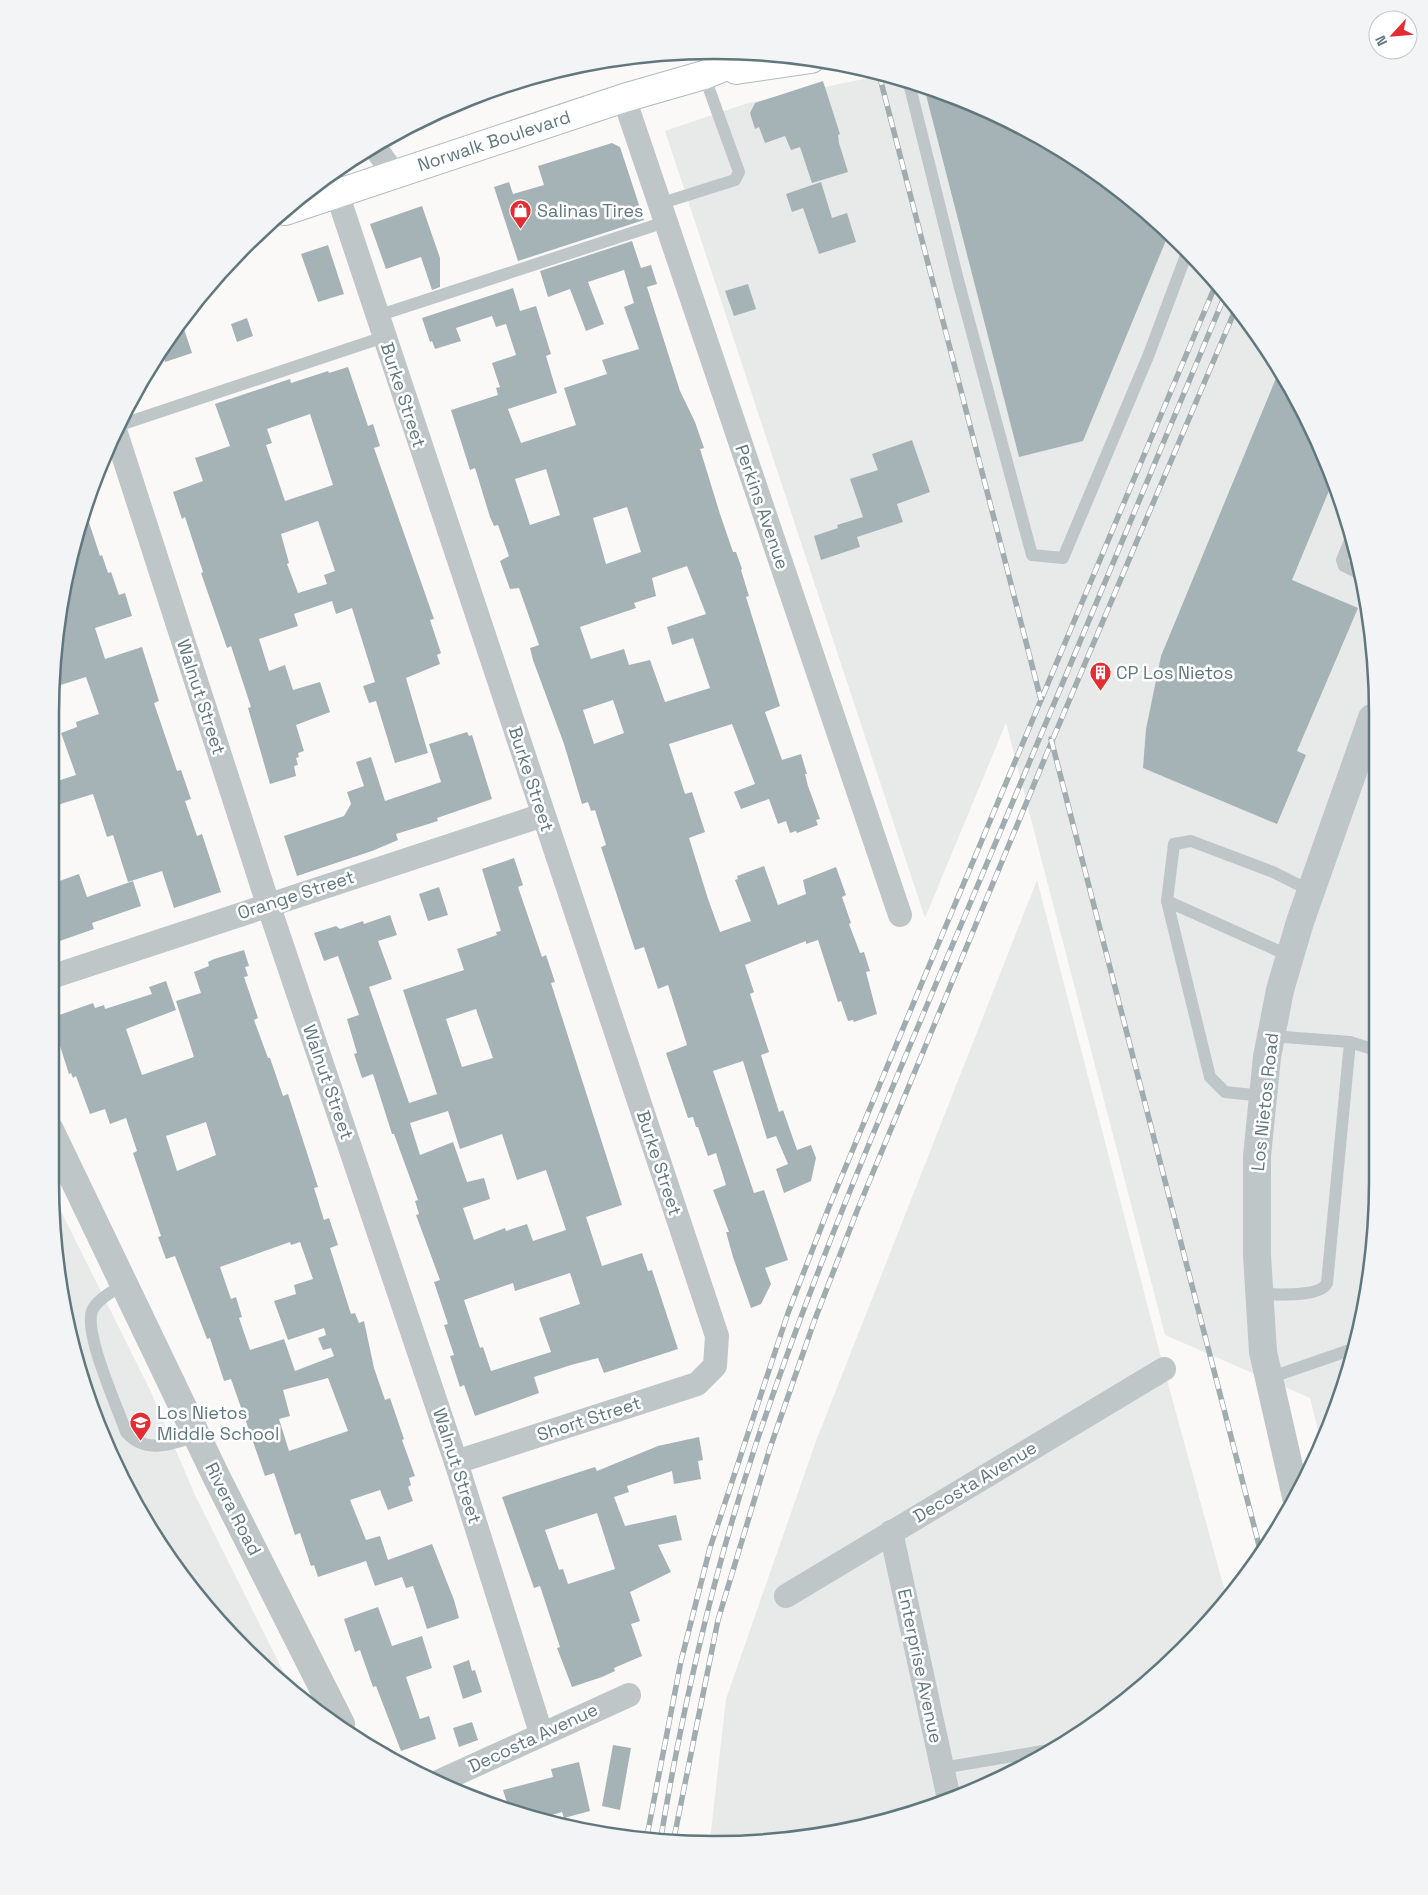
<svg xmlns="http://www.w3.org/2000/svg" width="1428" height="1895" font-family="'Space Grotesk',sans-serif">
	<rect width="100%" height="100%" fill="#faf9f8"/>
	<g fill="#e8e9e9">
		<path d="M 883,75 L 968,100 L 1083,162 L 1183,244 L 1266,345 L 1343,500 L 1372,628 L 1372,1268 L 1343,1395 L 1321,1443 L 1310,1398 L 1165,1335 L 1006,723 L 925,918 L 665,131 L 748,103 Z"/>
		<path d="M 1037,880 L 1164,1369 L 1227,1599 L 1213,1619 L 1083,1733 L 927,1810 L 757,1844 L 710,1840 L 726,1699 L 816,1441 Z"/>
		<path d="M 51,1191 L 151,1392 L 194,1493 L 293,1691 L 276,1680 L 187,1585 L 139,1513 L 73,1353 Z"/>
	</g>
	<g fill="#a5b3b6" fill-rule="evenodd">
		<path d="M 823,81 L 840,134 L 838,135 L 839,143 L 848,172 L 812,183 L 800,147 L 791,150 L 785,136 L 765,143 L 759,127 L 755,129 L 750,113 L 755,103 Z"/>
		<path d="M 924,87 L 968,100 L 1083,162 L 1169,233 L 1083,441 L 1019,457 Z"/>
		<path d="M 612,143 L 620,147 L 644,220 L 518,261 L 494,187 L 509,182 L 513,194 L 544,185 L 538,166 Z"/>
		<path d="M 821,182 L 832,218 L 847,213 L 856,242 L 819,254 L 803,208 L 792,212 L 786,194 Z"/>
		<path d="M 422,206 L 440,258 L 440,287 L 432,290 L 421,257 L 386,269 L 370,224 Z"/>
		<path d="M 632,241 L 641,268 L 651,265 L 657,284 L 647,287 L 680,391 L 695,422 L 704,448 L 700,449 L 720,514 L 733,552 L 736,552 L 742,569 L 741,570 L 749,596 L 746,597 L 780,706 L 765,712 L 782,760 L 801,754 L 807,774 L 805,774 L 808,786 L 820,819 L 816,820 L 818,825 L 797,833 L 796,831 L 790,833 L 786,821 L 778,824 L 769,799 L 741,809 L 734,792 L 755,784 L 732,724 L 669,744 L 685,794 L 692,792 L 705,832 L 689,838 L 708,899 L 720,932 L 751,921 L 735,880 L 738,879 L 737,876 L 764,866 L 778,905 L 806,894 L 803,880 L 836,867 L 846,895 L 842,897 L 851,923 L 849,924 L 860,953 L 864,952 L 870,971 L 866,972 L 877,1014 L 854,1022 L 853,1020 L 848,1021 L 841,1001 L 838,1002 L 818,940 L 806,944 L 806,941 L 745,965 L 754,992 L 750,994 L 769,1052 L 761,1055 L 779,1112 L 783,1110 L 797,1150 L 811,1145 L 816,1158 L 811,1181 L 784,1193 L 776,1169 L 788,1164 L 776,1136 L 767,1139 L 743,1061 L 713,1071 L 754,1193 L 764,1190 L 788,1260 L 765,1268 L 771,1284 L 761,1304 L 751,1308 L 733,1257 L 726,1232 L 729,1232 L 713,1190 L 726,1185 L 716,1153 L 708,1156 L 698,1127 L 696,1127 L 693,1117 L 688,1118 L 666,1053 L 687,1045 L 668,985 L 658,989 L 644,947 L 635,950 L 601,847 L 606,845 L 595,810 L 591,811 L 588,802 L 582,804 L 564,744 L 533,660 L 530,648 L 539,645 L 519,588 L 510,589 L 500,561 L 509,556 L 498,525 L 494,526 L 490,517 L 475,468 L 470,470 L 451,410 L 498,395 L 496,388 L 500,387 L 492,363 L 516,355 L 506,324 L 496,327 L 492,316 L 456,328 L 461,341 L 435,349 L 432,341 L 430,342 L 422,318 L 513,288 L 520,311 L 536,306 L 551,354 L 546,356 L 557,393 L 508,409 L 521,443 L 576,425 L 564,388 L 607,374 L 602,360 L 639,349 L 624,307 L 634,303 L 624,270 L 588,282 L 604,324 L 586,331 L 570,289 L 548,297 L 540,271 ZM 546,469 L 560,515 L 530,525 L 515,479 ZM 627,507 L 641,552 L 606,564 L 593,518 ZM 687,566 L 706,614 L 667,627 L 672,645 L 693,638 L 710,688 L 665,702 L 650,660 L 629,665 L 624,649 L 591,659 L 580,627 L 636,608 L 634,603 L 656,596 L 652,578 ZM 613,700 L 624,733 L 594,744 L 583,710 Z"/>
		<path d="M 328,245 L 344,294 L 318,302 L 301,254 Z"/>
		<path d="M 748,284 L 756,309 L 734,316 L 725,291 Z"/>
		<path d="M 247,318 L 253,336 L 237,342 L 231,324 Z"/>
		<path d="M 181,320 L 192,353 L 165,362 L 162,350 Z"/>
		<path d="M 348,367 L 368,426 L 373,424 L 380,446 L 374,448 L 434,619 L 430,620 L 441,653 L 437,655 L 440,664 L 406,678 L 428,753 L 395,763 L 376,701 L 369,703 L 363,686 L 375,682 L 352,608 L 336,614 L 332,601 L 294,614 L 298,626 L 259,639 L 269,671 L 285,665 L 293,690 L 320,682 L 330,712 L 296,725 L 304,751 L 298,753 L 299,757 L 296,758 L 298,765 L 294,766 L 296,776 L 270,784 L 248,708 L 251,707 L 231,646 L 227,648 L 201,573 L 203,572 L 185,517 L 182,519 L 173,492 L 203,481 L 195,458 L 230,446 L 215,404 L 290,379 L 291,383 L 328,371 L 329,373 ZM 310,414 L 333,485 L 285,501 L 266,445 L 272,443 L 267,429 ZM 318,521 L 335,571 L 324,575 L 327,584 L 298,593 L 287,564 L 289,563 L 281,534 Z"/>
		<path d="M 1279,371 L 1333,481 L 1292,580 L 1358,608 L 1297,751 L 1306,755 L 1277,824 L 1143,768 L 1146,729 L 1161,656 Z"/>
		<path d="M 912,440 L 930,492 L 897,504 L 903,522 L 857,537 L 860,547 L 821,560 L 814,536 L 838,528 L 837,525 L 863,517 L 850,479 L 878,470 L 872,454 Z"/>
		<path d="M 85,510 L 100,556 L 102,555 L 108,573 L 111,572 L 119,595 L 125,593 L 132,616 L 95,628 L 105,659 L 142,647 L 159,701 L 154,703 L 177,771 L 181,770 L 191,799 L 185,801 L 197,836 L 202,834 L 221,892 L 174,908 L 162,871 L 128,882 L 113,835 L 107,837 L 93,794 L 51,807 L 51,783 L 76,775 L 61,733 L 77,727 L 76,722 L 99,714 L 86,677 L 51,688 L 53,664 L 61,661 L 55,646 L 73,542 Z"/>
		<path d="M 467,732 L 469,736 L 472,735 L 492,799 L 437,818 L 438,821 L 396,834 L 398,840 L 372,851 L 297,876 L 284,836 L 344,816 L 351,804 L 347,792 L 364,786 L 356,762 L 371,757 L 385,801 L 441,782 L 429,744 Z"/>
		<path d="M 514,858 L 523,885 L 518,887 L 542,957 L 546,955 L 555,982 L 551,983 L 622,1205 L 586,1217 L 602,1266 L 642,1253 L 648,1271 L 652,1270 L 678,1349 L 604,1373 L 598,1358 L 571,1365 L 534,1377 L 539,1393 L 475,1416 L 464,1385 L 460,1387 L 450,1356 L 454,1355 L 444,1325 L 448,1324 L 434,1282 L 440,1280 L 416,1215 L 419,1214 L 415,1201 L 418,1200 L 394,1134 L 392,1134 L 373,1074 L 362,1078 L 354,1054 L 357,1053 L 347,1019 L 359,1015 L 338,956 L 324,961 L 314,933 L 336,926 L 340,929 L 363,921 L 364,924 L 390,915 L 397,935 L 378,941 L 392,979 L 369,987 L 409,1103 L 437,1094 L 403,990 L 464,970 L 457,949 L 497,935 L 496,932 L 501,931 L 482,869 ZM 476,1009 L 493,1058 L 462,1067 L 446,1019 ZM 448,1111 L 460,1149 L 502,1134 L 517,1180 L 546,1170 L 566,1230 L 533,1241 L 527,1224 L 506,1231 L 505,1228 L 474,1240 L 463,1208 L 490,1199 L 484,1178 L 467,1182 L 453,1142 L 420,1155 L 410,1123 ZM 570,1273 L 580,1304 L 539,1318 L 551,1352 L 491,1371 L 483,1347 L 480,1348 L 464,1300 L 513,1283 L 515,1291 Z"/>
		<path d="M 79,874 L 87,897 L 133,881 L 141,906 L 92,923 L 94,929 L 51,944 L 51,884 Z"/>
		<path d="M 439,887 L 448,915 L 428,921 L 419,894 Z"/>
		<path d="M 244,950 L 249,966 L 245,967 L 248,976 L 244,977 L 258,1018 L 254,1020 L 268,1058 L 270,1058 L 283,1096 L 288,1094 L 318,1187 L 314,1188 L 324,1220 L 329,1218 L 338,1245 L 330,1248 L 351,1314 L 355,1313 L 359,1323 L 364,1321 L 374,1368 L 385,1400 L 390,1398 L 404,1439 L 402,1440 L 415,1476 L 409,1478 L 411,1485 L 408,1487 L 413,1501 L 388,1510 L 380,1490 L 350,1500 L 366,1540 L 380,1536 L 388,1560 L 432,1544 L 454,1600 L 459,1618 L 427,1629 L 413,1586 L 406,1588 L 402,1577 L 375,1586 L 366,1561 L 318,1577 L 314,1565 L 311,1566 L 300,1533 L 295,1535 L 274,1473 L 265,1476 L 231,1379 L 224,1381 L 210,1338 L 207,1339 L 175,1256 L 166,1259 L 158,1237 L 161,1236 L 133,1153 L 137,1151 L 126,1118 L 110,1124 L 105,1109 L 90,1114 L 76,1076 L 73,1078 L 71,1073 L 69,1074 L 51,1018 L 93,1003 L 95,1008 L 104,1005 L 105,1009 L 152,994 L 149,987 L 166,981 L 176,1010 L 126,1029 L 142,1075 L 194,1057 L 176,1001 L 201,993 L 194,972 L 209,966 L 208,962 L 214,959 ZM 206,1122 L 216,1155 L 177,1171 L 166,1136 ZM 290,1242 L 291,1245 L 300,1242 L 313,1279 L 294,1285 L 296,1294 L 274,1301 L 288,1340 L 324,1328 L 326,1335 L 318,1338 L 323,1350 L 331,1348 L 334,1356 L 295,1371 L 284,1339 L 250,1350 L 239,1318 L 242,1317 L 236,1297 L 231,1299 L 220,1267 ZM 328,1378 L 348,1431 L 289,1451 L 279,1419 L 290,1416 L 283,1390 Z"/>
		<path d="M 699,1437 L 703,1460 L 698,1461 L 701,1479 L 674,1484 L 672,1471 L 627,1486 L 629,1492 L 614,1497 L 625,1526 L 676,1515 L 682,1540 L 658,1545 L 671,1572 L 630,1592 L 640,1621 L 631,1624 L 642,1656 L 614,1668 L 615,1671 L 602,1677 L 572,1687 L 557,1648 L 560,1647 L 540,1586 L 534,1588 L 502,1497 L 595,1467 L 597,1471 L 658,1446 ZM 597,1513 L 615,1569 L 568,1584 L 563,1569 L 559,1570 L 545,1530 Z"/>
		<path d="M 378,1607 L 392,1646 L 422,1636 L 432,1668 L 406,1677 L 420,1719 L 429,1716 L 436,1739 L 401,1751 L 376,1686 L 373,1687 L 360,1650 L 355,1652 L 344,1619 Z"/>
		<path d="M 469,1660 L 472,1671 L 475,1670 L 482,1692 L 463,1699 L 453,1666 Z"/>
		<path d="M 472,1722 L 478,1740 L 459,1747 L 453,1728 Z"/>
		<path d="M 613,1745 L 631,1748 L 620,1810 L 602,1806 Z"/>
		<path d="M 579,1762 L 590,1811 L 564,1818 L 562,1812 L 541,1818 L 508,1806 L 503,1790 L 553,1777 L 551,1769 Z"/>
	</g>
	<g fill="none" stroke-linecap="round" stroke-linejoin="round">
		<defs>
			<g id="secondary">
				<path d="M 736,70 L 811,59"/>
				<path d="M 285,211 L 624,98 L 704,75 L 756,54"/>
			</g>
		</defs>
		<use href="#secondary" stroke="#b1bbbd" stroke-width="30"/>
		<g stroke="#bec6c8" stroke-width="12">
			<path d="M 909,83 L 959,284 L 1032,555 L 1063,558 L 1149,354 L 1188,250"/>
			<path d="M 659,204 L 735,180 L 739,172 L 704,75"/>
			<path d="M 377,316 L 665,222"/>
			<path d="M 117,426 L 384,337"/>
			<path d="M 1351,538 L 1342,560 L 1344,566 L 1360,574"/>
			<path d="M 1167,901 L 1290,956"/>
			<path d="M 1350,1042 L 1372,1049"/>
			<path d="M 1263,1096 L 1225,1092 L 1210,1077 L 1167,901 L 1174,844 L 1191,841 L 1273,872 L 1311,891"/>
			<path d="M 124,1284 C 114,1291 97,1299 92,1311 C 84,1334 117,1406 126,1432 C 146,1455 172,1444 197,1436"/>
			<path d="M 1260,1294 C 1275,1294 1320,1298 1327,1283 L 1350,1042 L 1271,1036"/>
			<path d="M 1269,1378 L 1353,1349"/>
			<path d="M 942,1768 L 1049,1750"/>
		</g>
		<g stroke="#bec6c8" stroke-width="24">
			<path d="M 624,98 L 900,915"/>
			<path d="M 374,146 L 394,174"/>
			<path d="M 337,193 L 717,1336 L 715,1366 L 697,1384 L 456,1462"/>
			<path d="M 115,430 L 268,904 L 456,1462 L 541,1733"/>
			<path d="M 51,977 L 543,815"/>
			<path d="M 891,1532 L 949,1799"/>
			<path d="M 786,1596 L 1164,1369"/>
			<path d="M 438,1782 L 629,1695"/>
		</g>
		<g stroke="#bec6c8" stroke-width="28">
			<path d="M 50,1130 L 216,1476 L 341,1724"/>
			<path d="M 1296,1497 L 1263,1352 L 1257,1255 L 1257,1156 L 1267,1057 L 1280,990 L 1300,922 L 1372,718"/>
		</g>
		<use href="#secondary" stroke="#fff" stroke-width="28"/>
		<defs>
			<g id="rail">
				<path d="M 879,74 L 1041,700"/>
				<path d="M 1051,739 L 1261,1553"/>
				<path d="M 647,1836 L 681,1661 L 710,1548 L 788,1313 L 829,1207 L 921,985 L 1216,284"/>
				<path d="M 661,1837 C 683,1705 714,1571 756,1444 C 817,1261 894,1083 969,906 C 1055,702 1140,499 1225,295"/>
				<path d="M 674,1838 L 718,1620 L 770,1448 L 815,1319 L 857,1211 L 1052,741 L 1236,308"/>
			</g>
		</defs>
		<use href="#rail" stroke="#a0acaf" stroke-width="5.5"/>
		<use href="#rail" stroke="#fff" stroke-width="4" stroke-dasharray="11" stroke-linecap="butt"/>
	</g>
	<defs>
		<symbol id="shop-pin" viewBox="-11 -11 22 30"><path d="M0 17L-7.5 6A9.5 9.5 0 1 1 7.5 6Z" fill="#e42d32" stroke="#fff"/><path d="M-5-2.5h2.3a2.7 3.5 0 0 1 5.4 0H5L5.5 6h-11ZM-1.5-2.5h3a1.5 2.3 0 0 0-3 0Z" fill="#fff"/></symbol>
		<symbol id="building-pin" viewBox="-11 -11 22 30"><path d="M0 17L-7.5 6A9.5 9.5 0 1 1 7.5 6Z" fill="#e42d32" stroke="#fff"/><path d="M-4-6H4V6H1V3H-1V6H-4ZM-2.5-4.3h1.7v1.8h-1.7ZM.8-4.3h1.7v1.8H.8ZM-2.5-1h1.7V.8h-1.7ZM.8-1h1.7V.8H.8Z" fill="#fff"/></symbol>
		<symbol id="school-pin" viewBox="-11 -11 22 30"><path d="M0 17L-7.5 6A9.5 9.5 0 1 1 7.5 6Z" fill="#e42d32" stroke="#fff"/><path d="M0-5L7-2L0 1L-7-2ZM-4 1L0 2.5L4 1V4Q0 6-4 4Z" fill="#fff"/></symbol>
	</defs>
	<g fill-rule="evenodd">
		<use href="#shop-pin" x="508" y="198" width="25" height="34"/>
		<use href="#building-pin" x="1088" y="660" width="25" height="34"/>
		<use href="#school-pin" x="128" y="1410" width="25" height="34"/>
	</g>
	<g text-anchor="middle" stroke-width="5" stroke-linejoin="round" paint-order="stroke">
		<g font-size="18" fill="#60787d" stroke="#fff">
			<text transform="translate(494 141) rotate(-18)" y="6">Norwalk Boulevard</text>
			<text transform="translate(403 395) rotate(72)" y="6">Burke Street</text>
			<text transform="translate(762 507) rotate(71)" y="6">Perkins Avenue</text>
			<text transform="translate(201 697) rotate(72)" y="6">Walnut Street</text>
			<text transform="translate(531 779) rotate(72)" y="6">Burke Street</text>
			<text transform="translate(296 895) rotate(-18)" y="6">Orange Street</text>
			<text transform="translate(328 1082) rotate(71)" y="6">Walnut Street</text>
			<text transform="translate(1265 1102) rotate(-84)" y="6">Los Nietos Road</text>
			<text transform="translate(659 1163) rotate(72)" y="6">Burke Street</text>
			<text transform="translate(589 1419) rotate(-18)" y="6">Short Street</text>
			<text transform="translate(457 1466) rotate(72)" y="6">Walnut Street</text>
			<text transform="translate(975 1482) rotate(-31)" y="6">Decosta Avenue</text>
			<text transform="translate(233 1509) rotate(63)" y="6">Rivera Road</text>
			<text transform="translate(920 1666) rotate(78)" y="6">Enterprise Avenue</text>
			<text transform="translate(533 1738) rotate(-25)" y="6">Decosta Avenue</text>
		</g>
		<g font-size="18" fill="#60787d" stroke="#fff" text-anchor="start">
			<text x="537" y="217">Salinas Tires</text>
			<text x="1116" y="679">CP Los Nietos</text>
			<text x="157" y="1419">Los Nietos<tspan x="157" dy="21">Middle School</tspan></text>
		</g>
	</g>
	<path d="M0 0H1428V1895H0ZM714 59H714A655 655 0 0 1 1369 714V1181A655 655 0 0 1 714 1836H714A655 655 0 0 1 59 1181V714A655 655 0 0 1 714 59Z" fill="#f2f4f5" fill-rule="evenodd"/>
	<path fill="none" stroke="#60787d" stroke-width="2.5" d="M714 59H714A655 655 0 0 1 1369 714V1181A655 655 0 0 1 714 1836H714A655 655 0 0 1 59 1181V714A655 655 0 0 1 714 59Z"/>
	<g transform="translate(1393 35) rotate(244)"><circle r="24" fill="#ffffff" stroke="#bfc9cb"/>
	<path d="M0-4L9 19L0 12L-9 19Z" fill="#e42d32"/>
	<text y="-8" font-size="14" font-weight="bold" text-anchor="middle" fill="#60787d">N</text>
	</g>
</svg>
